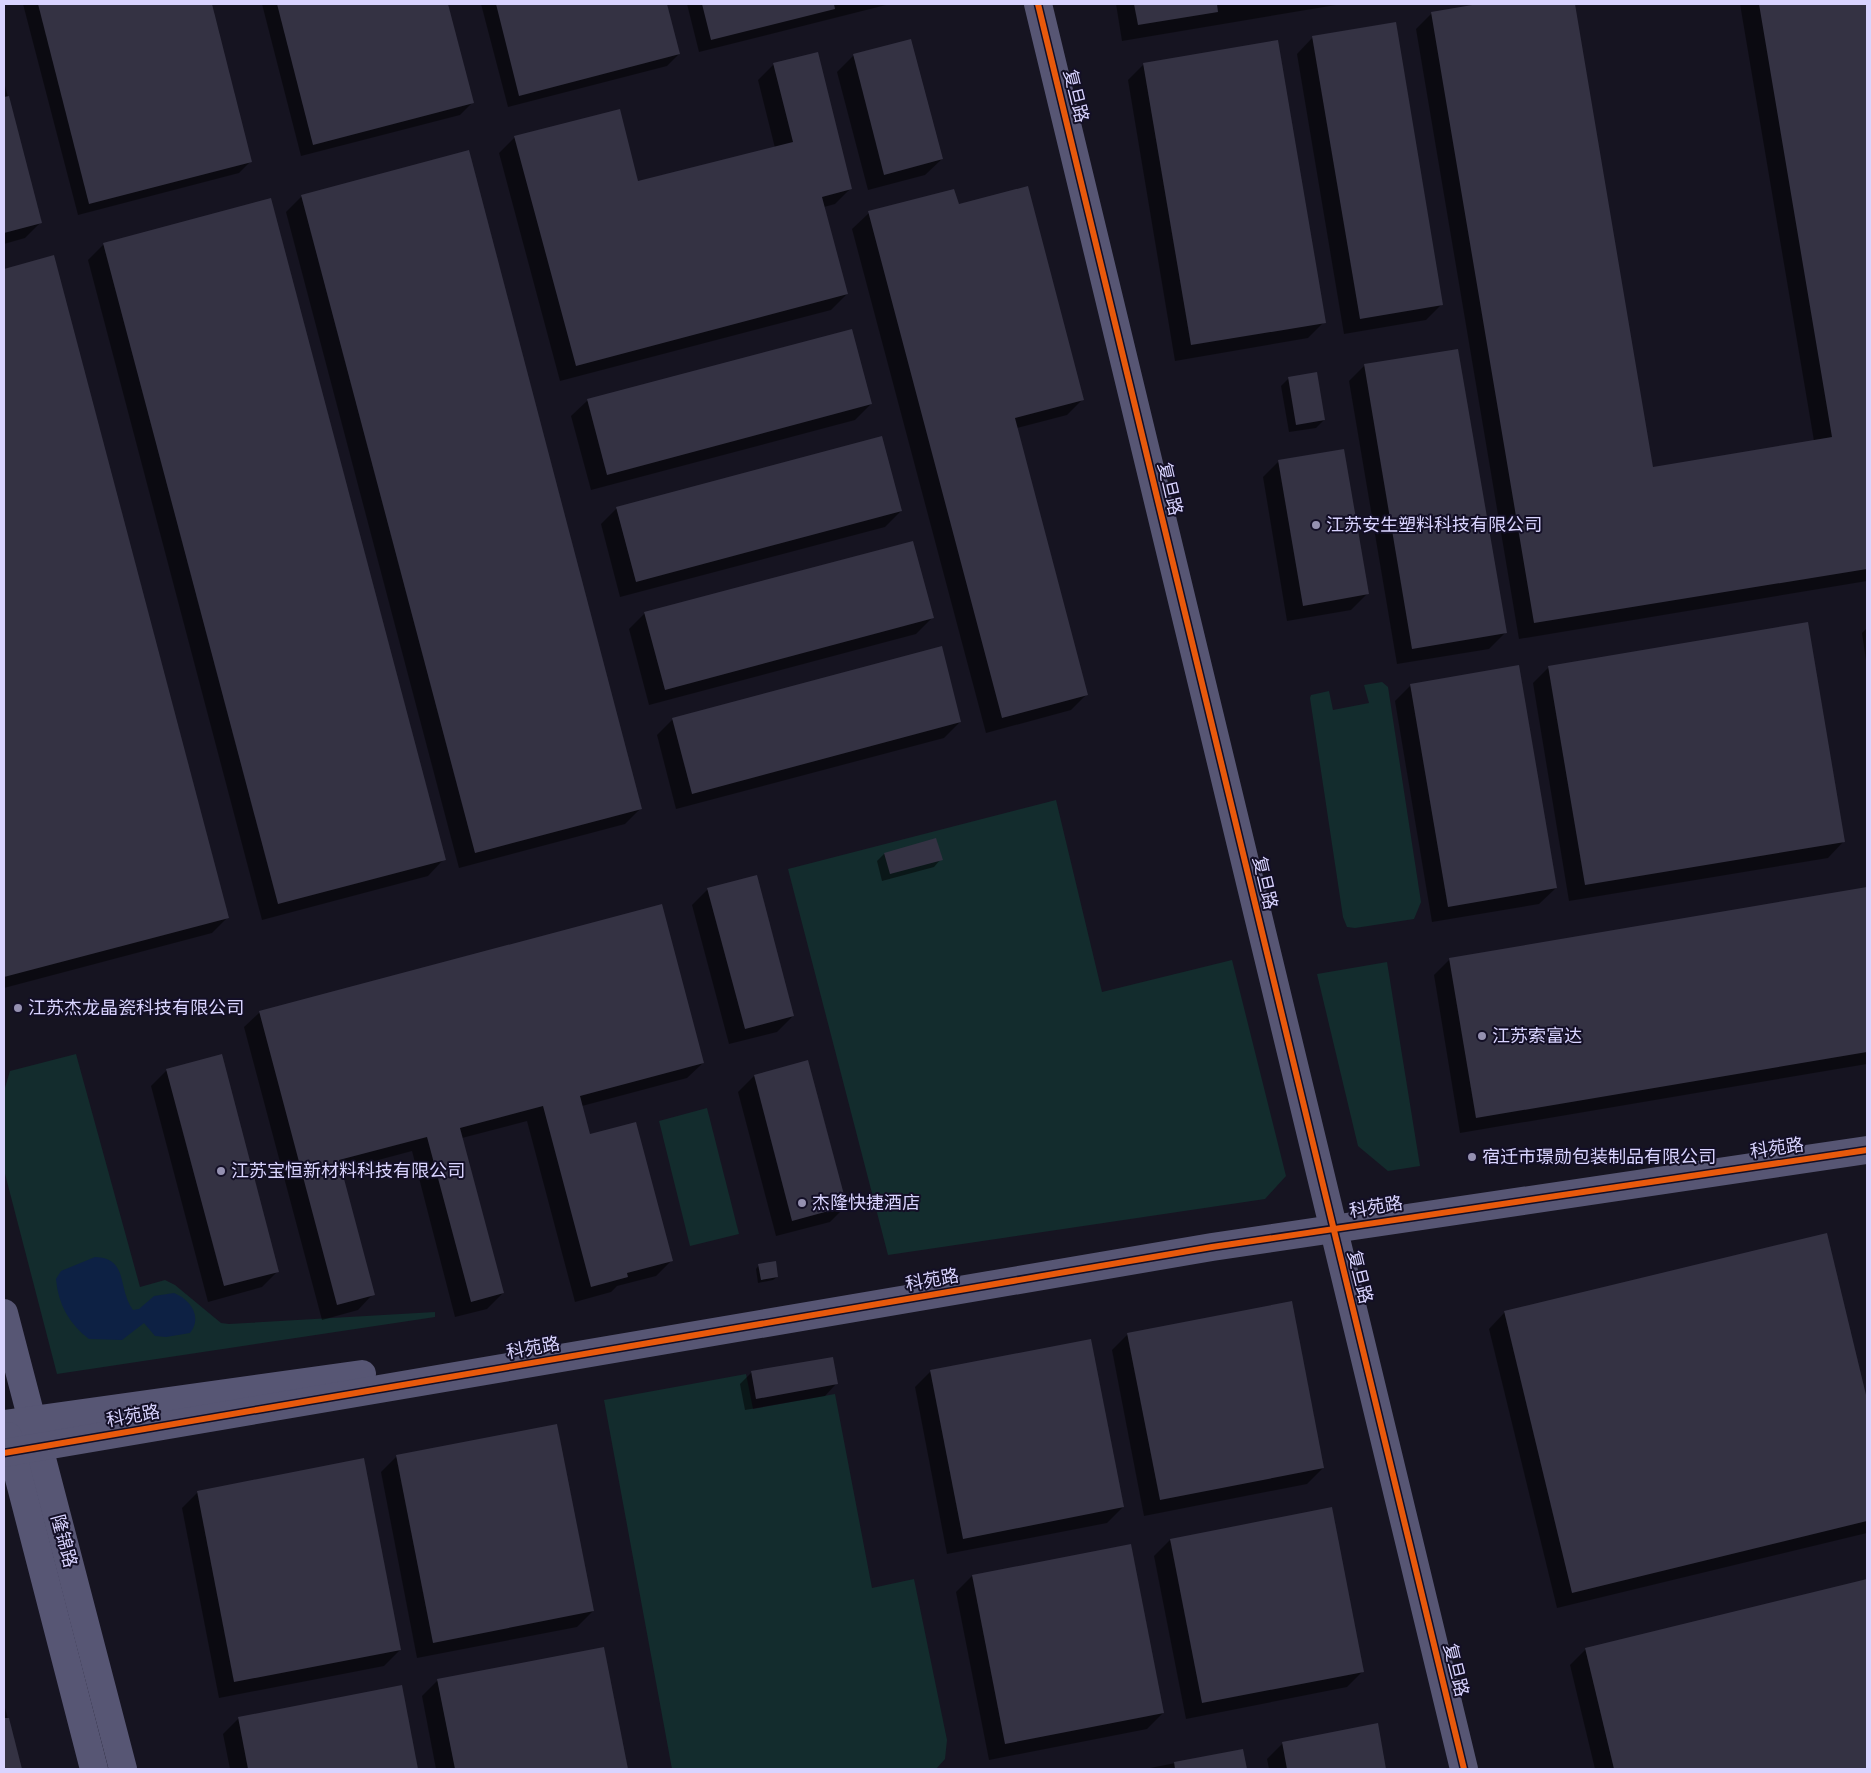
<svg xmlns="http://www.w3.org/2000/svg" width="1871" height="1773" font-family="Helvetica,'Noto Sans SC',sans-serif">
	<rect width="100%" height="100%" fill="#161421"/>
	<g fill="#132c2d">
		<path d="M 1382,682 L 1388,687 L 1421,902 L 1414,919 L 1355,928 L 1347,927 L 1343,917 L 1310,698 L 1311,695 L 1329,691 L 1333,710 L 1369,703 L 1364,685 Z"/>
		<path d="M 1056,800 L 1102,992 L 1232,960 L 1286,1176 L 1265,1199 L 888,1255 L 788,869 Z"/>
		<path d="M 1387,962 L 1420,1166 L 1388,1171 L 1358,1146 L 1317,974 Z"/>
		<path d="M 76,1054 L 140,1287 L 165,1280 L 175,1285 L 221,1323 L 229,1324 L 435,1312 L 435,1317 L 57,1374 L 4,1170 L 4,1091 L 10,1071 Z"/>
		<path d="M 707,1108 L 739,1234 L 690,1246 L 659,1121 Z"/>
		<path d="M 746,1374 L 753,1409 L 835,1394 L 872,1588 L 914,1579 L 947,1740 L 945,1759 L 936,1769 L 672,1769 L 604,1400 Z"/>
	</g>
	<path fill="#0d2144" d="M 95,1257 C 129,1258 117,1288 133,1310 L 139,1309 L 154,1296 L 174,1293 C 190,1299 203,1317 190,1333 L 166,1337 L 155,1336 L 144,1323 L 122,1340 L 89,1339 C 69,1324 58,1304 56,1279 L 61,1271 Z"/>
	<g fill="#0007">
		<path d="M 23,4 L 210,4 L 251,161 L 239,173 L 78,215 Z"/>
		<path d="M 262,4 L 447,4 L 472,103 L 460,115 L 301,156 Z"/>
		<path d="M 481,4 L 666,4 L 679,54 L 667,66 L 508,107 Z"/>
		<path d="M 687,4 L 890,4 L 699,52 Z"/>
		<path d="M 1116,4 L 1342,4 L 1122,41 Z"/>
		<path d="M 1485,4 L 1573,4 L 1652,468 L 1814,441 L 1740,4 L 1867,4 L 1867,581 L 1519,639 L 1416,29 L 1432,13 Z"/>
		<path d="M 1313,37 L 1442,304 L 1426,320 L 1344,334 L 1297,54 Z"/>
		<path d="M 910,41 L 942,159 L 925,175 L 868,190 L 837,72 L 853,56 Z"/>
		<path d="M 774,64 L 851,188 L 835,204 L 824,207 L 847,294 L 831,310 L 560,381 L 499,153 L 515,137 L 637,183 L 775,148 L 758,80 Z"/>
		<path d="M 1144,64 L 1324,322 L 1308,338 L 1175,361 L 1128,80 Z"/>
		<path d="M 4,82 L 41,222 L 25,238 L 4,244 Z"/>
		<path d="M 302,196 L 641,808 L 625,824 L 459,868 L 286,212 Z"/>
		<path d="M 958,206 L 1083,399 L 1067,415 L 1017,428 L 1087,694 L 1071,710 L 986,733 L 852,229 L 869,213 Z"/>
		<path d="M 104,244 L 444,859 L 428,876 L 262,920 L 88,260 Z"/>
		<path d="M 53,257 L 228,917 L 212,933 L 4,988 L 4,270 Z"/>
		<path d="M 1365,365 L 1505,633 L 1489,649 L 1397,664 L 1349,381 Z"/>
		<path d="M 1289,378 L 1324,420 L 1316,428 L 1289,432 L 1281,386 Z"/>
		<path d="M 588,400 L 871,404 L 855,420 L 591,490 L 571,416 Z"/>
		<path d="M 1279,461 L 1367,594 L 1351,610 L 1287,621 L 1263,477 Z"/>
		<path d="M 617,508 L 901,511 L 885,527 L 620,597 L 601,524 Z"/>
		<path d="M 645,613 L 932,618 L 916,634 L 649,705 L 629,629 Z"/>
		<path d="M 1867,628 L 1867,667 L 1862,633 Z"/>
		<path d="M 1549,667 L 1844,841 L 1828,858 L 1569,901 L 1533,683 Z"/>
		<path d="M 1411,685 L 1556,888 L 1539,904 L 1432,922 L 1395,701 Z"/>
		<path d="M 673,719 L 960,722 L 944,738 L 676,809 L 657,735 Z"/>
		<path d="M 884,854 L 941,859 L 934,867 L 882,881 L 877,861 Z"/>
		<path d="M 708,889 L 793,1016 L 777,1032 L 729,1044 L 692,905 Z"/>
		<path d="M 1867,889 L 1867,1064 L 1460,1133 L 1434,975 L 1450,959 Z"/>
		<path d="M 260,1012 L 703,1063 L 687,1078 L 582,1106 L 589,1135 L 672,1260 L 656,1276 L 617,1286 L 611,1292 L 575,1302 L 527,1121 L 462,1138 L 503,1293 L 487,1309 L 455,1317 L 412,1151 L 341,1170 L 373,1294 L 358,1310 L 322,1320 L 244,1027 Z"/>
		<path d="M 808,1062 L 846,1206 L 830,1222 L 776,1236 L 738,1092 L 754,1076 Z"/>
		<path d="M 167,1070 L 278,1271 L 262,1287 L 208,1302 L 151,1086 Z"/>
		<path d="M 1826,1234 L 1867,1404 L 1867,1533 L 1557,1608 L 1489,1329 L 1505,1312 Z"/>
		<path d="M 759,1265 L 777,1277 L 773,1280 L 758,1283 L 756,1269 Z"/>
		<path d="M 1128,1334 L 1323,1468 L 1307,1484 L 1144,1516 L 1112,1350 Z"/>
		<path d="M 931,1371 L 1123,1507 L 1107,1523 L 947,1554 L 915,1387 Z"/>
		<path d="M 752,1372 L 836,1384 L 825,1396 L 745,1410 L 740,1384 Z"/>
		<path d="M 397,1456 L 593,1611 L 577,1627 L 417,1658 L 381,1472 Z"/>
		<path d="M 198,1492 L 400,1650 L 384,1666 L 219,1698 L 182,1508 Z"/>
		<path d="M 1170,1540 L 1363,1671 L 1347,1687 L 1186,1719 L 1154,1556 Z"/>
		<path d="M 972,1576 L 1163,1713 L 1147,1729 L 989,1760 L 956,1592 Z"/>
		<path d="M 1867,1581 L 1867,1769 L 1595,1769 L 1570,1665 L 1586,1649 Z"/>
		<path d="M 603,1648 L 627,1769 L 436,1769 L 422,1696 L 438,1680 Z"/>
		<path d="M 401,1687 L 417,1769 L 230,1769 L 223,1734 L 239,1718 Z"/>
		<path d="M 4,1704 L 21,1769 L 4,1769 Z"/>
		<path d="M 1377,1725 L 1385,1769 L 1269,1769 L 1267,1759 L 1283,1743 Z"/>
		<path d="M 1242,1750 L 1246,1769 L 1148,1769 L 1150,1768 Z"/>
	</g>
	<g fill="#343243">
		<path d="M 38,4 L 212,4 L 252,162 L 89,204 Z"/>
		<path d="M 277,4 L 448,4 L 474,103 L 313,145 Z"/>
		<path d="M 496,4 L 667,4 L 680,54 L 519,96 Z"/>
		<path d="M 702,4 L 834,4 L 835,9 L 711,40 Z"/>
		<path d="M 1134,4 L 1217,4 L 1218,12 L 1138,25 Z"/>
		<path d="M 1478,4 L 1575,4 L 1653,467 L 1832,437 L 1759,4 L 1867,4 L 1867,569 L 1534,623 L 1431,12 Z"/>
		<path d="M 1396,22 L 1443,305 L 1360,319 L 1312,36 Z"/>
		<path d="M 911,39 L 943,159 L 884,175 L 853,54 Z"/>
		<path d="M 1278,40 L 1326,323 L 1191,345 L 1143,63 Z"/>
		<path d="M 818,52 L 852,189 L 822,197 L 848,294 L 576,366 L 514,136 L 620,109 L 638,181 L 793,142 L 773,63 Z"/>
		<path d="M 9,96 L 42,223 L 4,233 L 4,97 Z"/>
		<path d="M 469,150 L 642,809 L 475,853 L 301,195 Z"/>
		<path d="M 1028,186 L 1084,400 L 1015,418 L 1088,695 L 1002,718 L 868,211 L 954,189 L 959,204 Z"/>
		<path d="M 271,198 L 446,860 L 278,904 L 103,243 Z"/>
		<path d="M 54,255 L 229,918 L 4,977 L 4,269 Z"/>
		<path d="M 852,329 L 872,404 L 607,475 L 587,399 Z"/>
		<path d="M 1458,349 L 1507,633 L 1412,649 L 1364,364 Z"/>
		<path d="M 1317,372 L 1325,420 L 1296,425 L 1288,377 Z"/>
		<path d="M 882,436 L 902,511 L 636,582 L 616,507 Z"/>
		<path d="M 1344,449 L 1369,594 L 1303,606 L 1278,460 Z"/>
		<path d="M 913,541 L 934,618 L 665,690 L 644,612 Z"/>
		<path d="M 1808,622 L 1845,842 L 1585,885 L 1548,666 Z"/>
		<path d="M 942,646 L 961,722 L 692,794 L 672,718 Z"/>
		<path d="M 1519,665 L 1557,888 L 1448,907 L 1410,684 Z"/>
		<path d="M 936,838 L 943,860 L 890,874 L 884,853 Z"/>
		<path d="M 757,875 L 794,1016 L 745,1029 L 707,888 Z"/>
		<path d="M 1867,887 L 1867,1052 L 1476,1118 L 1449,958 Z"/>
		<path d="M 662,904 L 704,1063 L 580,1096 L 590,1134 L 636,1122 L 673,1261 L 627,1273 L 628,1277 L 591,1287 L 543,1106 L 460,1128 L 504,1293 L 471,1302 L 427,1137 L 339,1160 L 375,1295 L 337,1305 L 259,1011 Z"/>
		<path d="M 222,1054 L 279,1272 L 224,1286 L 166,1069 Z"/>
		<path d="M 808,1060 L 847,1206 L 792,1221 L 754,1075 Z"/>
		<path d="M 1827,1233 L 1867,1399 L 1867,1521 L 1572,1593 L 1504,1311 Z"/>
		<path d="M 776,1261 L 778,1277 L 761,1280 L 758,1264 Z"/>
		<path d="M 1292,1301 L 1324,1468 L 1160,1500 L 1127,1333 Z"/>
		<path d="M 1091,1339 L 1124,1507 L 963,1539 L 930,1370 Z"/>
		<path d="M 833,1357 L 838,1384 L 756,1399 L 751,1371 Z"/>
		<path d="M 557,1424 L 594,1611 L 433,1643 L 396,1455 Z"/>
		<path d="M 364,1458 L 401,1650 L 234,1682 L 197,1491 Z"/>
		<path d="M 1332,1507 L 1364,1672 L 1202,1703 L 1170,1539 Z"/>
		<path d="M 1131,1544 L 1164,1713 L 1005,1744 L 972,1575 Z"/>
		<path d="M 1867,1579 L 1867,1769 L 1614,1769 L 1585,1648 Z"/>
		<path d="M 604,1647 L 628,1769 L 455,1769 L 437,1679 Z"/>
		<path d="M 402,1685 L 418,1769 L 248,1769 L 238,1717 Z"/>
		<path d="M 4,1718 L 9,1718 L 22,1769 L 4,1769 Z"/>
		<path d="M 1378,1723 L 1386,1769 L 1287,1769 L 1282,1742 Z"/>
		<path d="M 1243,1749 L 1247,1769 L 1175,1769 L 1174,1762 Z"/>
	</g>
	<g fill="none" stroke-linecap="round" stroke-linejoin="round">
		<g stroke="#575674" stroke-width="28">
			<path d="M 1038,4 L 1464,1769"/>
			<path d="M 4,1313 L 123,1769"/>
			<path d="M 4,1424 L 362,1374"/>
			<path d="M 8,1436 L 94,1769"/>
			<path d="M 4,1453 L 1212,1247 L 1867,1150"/>
		</g>
		<defs>
			<g id="cycleway">
				<path d="M 1038,4 L 1464,1769"/>
				<path d="M 4,1453 L 1212,1247 L 1867,1150"/>
			</g>
		</defs>
		<use href="#cycleway" stroke="#130f26" stroke-width="9"/>
		<use href="#cycleway" stroke="#e8590c" stroke-width="6"/>
	</g>
	<g fill="#9591b1" stroke="#130f26" stroke-width="2">
		<circle cx="1316" cy="525" r="5"/>
		<circle cx="18" cy="1008" r="5"/>
		<circle cx="1482" cy="1036" r="5"/>
		<circle cx="1472" cy="1157" r="5"/>
		<circle cx="221" cy="1171" r="5"/>
		<circle cx="802" cy="1203" r="5"/>
	</g>
	<g text-anchor="middle" stroke-width="4" stroke-linejoin="round" paint-order="stroke">
		<g font-size="18" fill="#d9d4ff" stroke="#130f26">
			<text transform="translate(1076 96) rotate(76)" y="6">复旦路</text>
			<text transform="translate(1170 489) rotate(77)" y="6">复旦路</text>
			<text transform="translate(1265 883) rotate(77)" y="6">复旦路</text>
			<text transform="translate(1777 1148) rotate(-8)" y="6">科苑路</text>
			<text transform="translate(1376 1207) rotate(-9)" y="6">科苑路</text>
			<text transform="translate(1360 1277) rotate(76)" y="6">复旦路</text>
			<text transform="translate(932 1280) rotate(-10)" y="6">科苑路</text>
			<text transform="translate(533 1348) rotate(-10)" y="6">科苑路</text>
			<text transform="translate(133 1416) rotate(-10)" y="6">科苑路</text>
			<text transform="translate(64 1541) rotate(75)" y="6">隆锦路</text>
			<text transform="translate(1456 1670) rotate(76)" y="6">复旦路</text>
		</g>
		<g font-size="18" fill="#d9d4ff" stroke="#130f26" text-anchor="start">
			<text x="1326" y="531">江苏安生塑料科技有限公司</text>
			<text x="28" y="1014">江苏杰龙晶瓷科技有限公司</text>
			<text x="1492" y="1042">江苏索富达</text>
			<text x="1482" y="1163">宿迁市璟勋包装制品有限公司</text>
			<text x="231" y="1177">江苏宝恒新材料科技有限公司</text>
			<text x="812" y="1209">杰隆快捷酒店</text>
		</g>
	</g>
	<rect width="1871" height="1773" fill="none" stroke="#d9d4ff" stroke-width="10"/>
</svg>
